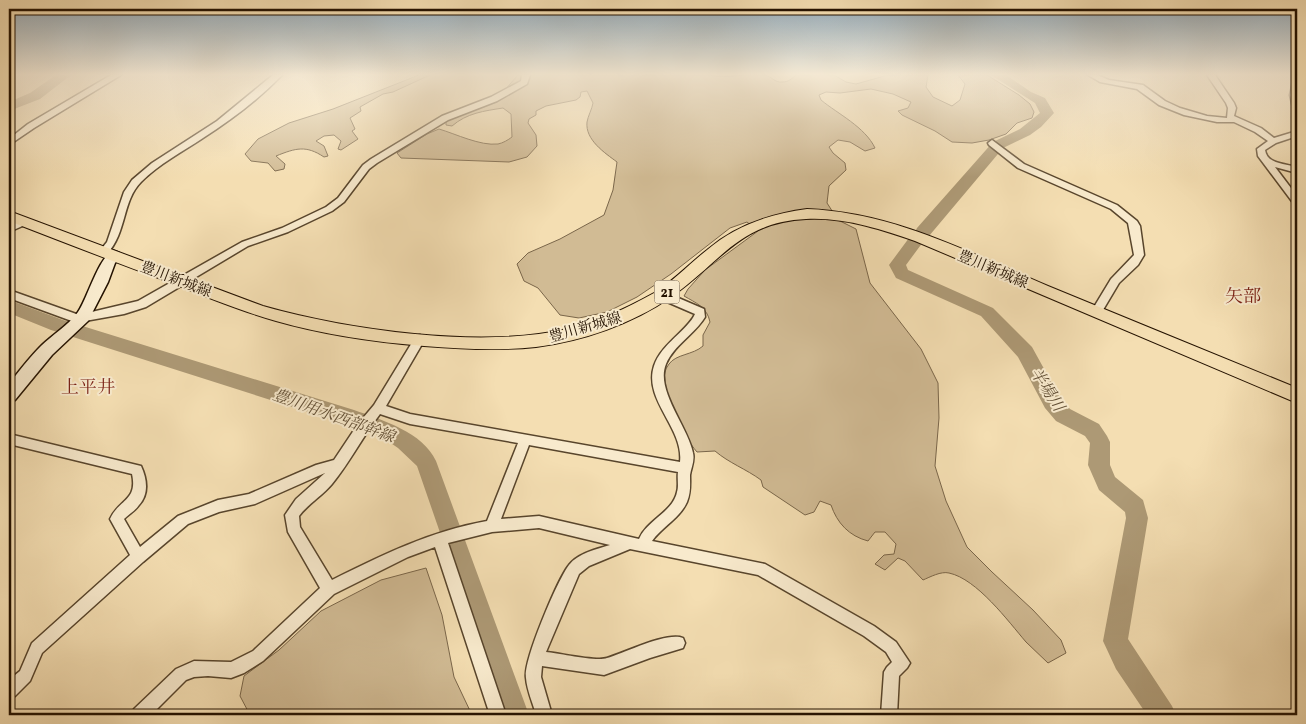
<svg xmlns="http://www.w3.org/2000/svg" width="1306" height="724" font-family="Vollkorn,'Noto Serif JP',serif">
	<rect width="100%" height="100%" fill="#f4deb2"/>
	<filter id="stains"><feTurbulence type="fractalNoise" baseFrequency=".004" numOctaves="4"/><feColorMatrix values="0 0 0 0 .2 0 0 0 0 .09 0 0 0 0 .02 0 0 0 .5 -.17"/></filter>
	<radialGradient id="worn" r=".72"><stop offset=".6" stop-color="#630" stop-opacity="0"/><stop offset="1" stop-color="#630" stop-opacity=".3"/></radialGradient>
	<g fill="#d1bb94" stroke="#7a664a">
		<path d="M 419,75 L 430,75 L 393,92 L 383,94 L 360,107 L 361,111 L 350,118 L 355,129 L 352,131 L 358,139 L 341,150 L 338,149 L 341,141 L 334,135 L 324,136 L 316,141 L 324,146 L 328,156 L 324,157 C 306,145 296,148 276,156 L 285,164 L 284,169 L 275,171 L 268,163 L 251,161 L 245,154 L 258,139 L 289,123 L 333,109 Z"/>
		<path d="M 518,75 L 709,75 C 729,79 745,73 765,75 C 771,76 775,83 782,82 C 789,82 791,79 796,75 L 834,75 L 846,82 L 856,84 L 888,75 L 928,75 L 926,87 L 933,97 L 952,106 L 960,100 L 965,84 L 958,75 L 987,75 L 1019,95 L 1030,104 L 1034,112 L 1032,118 L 1017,123 L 1006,134 L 989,140 L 972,143 L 952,142 L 935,131 L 902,115 L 898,111 L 908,108 L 911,102 L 893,94 L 871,89 L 840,93 L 826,92 L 819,95 L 821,100 C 838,114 865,127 875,148 L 865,151 L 850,142 L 838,140 L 829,147 L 833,153 L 845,163 L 846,170 L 829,186 L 827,203 L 838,220 L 856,229 L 870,283 L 921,349 L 938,383 L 939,418 L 935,466 L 946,501 L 967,547 L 992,572 L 1033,610 L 1061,640 L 1066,653 L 1048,663 C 1041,656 1033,649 1026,642 C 1008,621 977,579 949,573 C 941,571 930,577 923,580 L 905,561 L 898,558 L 885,570 L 875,564 L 884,555 L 894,554 L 896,544 L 885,532 L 875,532 L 868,541 C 849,536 837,523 831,505 L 820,501 L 814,512 L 805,515 L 763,487 L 761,480 C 746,469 729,463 715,451 L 697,452 C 683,436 652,384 669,364 C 676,354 693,355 703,346 L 703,335 L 710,322 C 707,307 696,303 684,296 L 688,289 L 705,270 L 758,231 L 747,222 L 730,228 L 671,274 L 637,297 L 607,312 L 579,318 L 560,315 L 538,288 L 524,281 L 517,264 L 528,253 L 560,239 L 604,215 L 613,190 L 617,162 C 605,153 585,140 587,122 C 588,116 592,109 593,103 L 587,91 L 581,92 L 580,97 L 576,100 L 546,106 L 536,111 L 536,115 L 529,119 L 528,123 L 536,135 L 537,146 L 527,157 L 509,162 L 401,158 L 397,153 L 427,134 L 439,129 C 456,134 480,146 498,144 C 503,143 508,140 512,137 L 511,114 L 503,108 C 484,111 467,113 452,126 L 446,125 L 446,120 L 503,92 Z"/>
		<path d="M 426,568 L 442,615 L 454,677 L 472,715 L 250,715 L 240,696 L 244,676 L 279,650 L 321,611 L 381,580 Z"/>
	</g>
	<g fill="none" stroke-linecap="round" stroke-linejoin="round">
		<g fill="#ad9975" fill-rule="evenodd">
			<path d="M 56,75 L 71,75 L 40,99 L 9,111 L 9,102 L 30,93 Z"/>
			<path d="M 991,75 L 1006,75 L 1031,92 L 1045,98 L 1054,113 L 1041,127 L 1030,135 L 1003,148 L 929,236 L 923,237 L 917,236 L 915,232 L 917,228 L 993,142 L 1020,129 L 1040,113 L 1035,103 Z"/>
			<path d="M 915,237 L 921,238 L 923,242 L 906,265 L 908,270 L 993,308 L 1032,347 L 1059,396 L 1070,409 L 1099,424 L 1107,436 L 1110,442 L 1110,465 L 1115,477 L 1143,500 L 1148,518 L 1128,639 L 1172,706 L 1176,715 L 1147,715 L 1116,669 L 1103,641 L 1126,518 L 1125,512 L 1099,490 L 1088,465 L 1090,443 L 1085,436 L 1056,421 L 1045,408 L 1018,357 L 981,316 L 896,278 L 889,265 L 909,238 Z"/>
			<path d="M 9,300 L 63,320 L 354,410 C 382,420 423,432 436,461 L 529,715 L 503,715 L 417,466 L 398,448 L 382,437 L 343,423 L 51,330 L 9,313 Z"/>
		</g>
		<defs>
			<g id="street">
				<path d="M 111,75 L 121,75 L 34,128 L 9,145 L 9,139 L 28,124 Z"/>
				<path d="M 273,75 L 282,75 C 259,99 231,120 203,138 C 182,152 159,164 141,182 C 122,201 127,232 107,254 L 101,254 L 99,252 L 107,242 L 124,192 L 132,180 L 152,163 L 217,121 Z"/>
				<path d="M 522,75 L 530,75 L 527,84 L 497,101 L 448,120 L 377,163 L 369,169 L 344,202 L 332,211 L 288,232 L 248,246 L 146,307 L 124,314 L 85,321 L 80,324 L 9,298 L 9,290 L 79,315 L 138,301 L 242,242 L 282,228 L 326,207 L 338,198 L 363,165 L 371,159 L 442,116 L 491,97 L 521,81 Z"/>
				<path d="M 1088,75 L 1097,75 L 1109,80 L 1143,85 L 1165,101 L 1180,108 L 1207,116 L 1227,118 L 1228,108 L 1226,103 L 1207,75 L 1215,75 L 1234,103 L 1236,108 L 1234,116 L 1261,128 L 1274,138 L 1297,131 L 1297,136 L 1276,143 L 1265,150 C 1267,164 1285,164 1297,167 L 1297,173 L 1275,167 L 1297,196 L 1297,205 L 1294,204 L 1258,156 L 1257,149 L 1268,141 L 1255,132 L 1234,122 L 1217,122 L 1184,115 L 1159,105 L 1137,89 L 1100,82 Z"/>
				<path d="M 1294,76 L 1297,76 L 1297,110 L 1293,108 L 1290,95 Z"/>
				<path d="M 992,140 L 1024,164 L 1117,205 L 1137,221 L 1140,226 L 1144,255 L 1138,265 L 1119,283 L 1100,315 L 1096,316 L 1091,312 L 1111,279 L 1134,255 L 1128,223 L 1111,209 L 1018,168 L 989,145 L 988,143 Z"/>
				<path d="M 24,219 L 29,222 L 27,224 L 9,232 L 9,225 Z"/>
				<path d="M 662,291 L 704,309 L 705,317 C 695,334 674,345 666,364 C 655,390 688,427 693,453 C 695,461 691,468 690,475 C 690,485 691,492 687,502 C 680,518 662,527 652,541 L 765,564 L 874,626 L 896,642 L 910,663 L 907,668 L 899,676 L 897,715 L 881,715 L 884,672 L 887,667 L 892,662 L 886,652 L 864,636 L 758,575 L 630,549 L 589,566 L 579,574 L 546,652 C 559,653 596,662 607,658 C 624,653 668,631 683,638 L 685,643 L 683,648 L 650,658 L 604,675 L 542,666 L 541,677 L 552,715 L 536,715 C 533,703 527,691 526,678 C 523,661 558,579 569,565 C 578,553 597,549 610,545 L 539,528 L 492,532 L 448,543 L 506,715 L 490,715 L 435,547 L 408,557 L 334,594 L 263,661 L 244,673 L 231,678 L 208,676 L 194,677 L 186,680 L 151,715 L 132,715 L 134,709 L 176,669 L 194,661 L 231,662 L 253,651 L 320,588 L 288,532 L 285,515 L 296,499 L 325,473 L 255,504 L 219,512 L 188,524 L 143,562 L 42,653 L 30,681 L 15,696 L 9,698 L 9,680 L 20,671 L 32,643 L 130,555 L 110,519 C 119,499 138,501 132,474 L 9,444 L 9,434 L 141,466 C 147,479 149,494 139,505 C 135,511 129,514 124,519 L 140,547 L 178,516 L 218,500 L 249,494 L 316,465 L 334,460 L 358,424 L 374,405 L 416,336 L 420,335 L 425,339 L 386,406 L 410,414 L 680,462 C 684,428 643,400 654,366 C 661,344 688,330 695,314 L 658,298 L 657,295 ZM 380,414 L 410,424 L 518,443 L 487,521 C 431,531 382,555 332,580 L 300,527 L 299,516 C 308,504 322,496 332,484 C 350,462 363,436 380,414 ZM 529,445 L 678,472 C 677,479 679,486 677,492 C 673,512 647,520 639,539 L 539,516 L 501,519 Z"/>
			</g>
			<path id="secondary" d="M 114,251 L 119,253 L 121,256 L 115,263 L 108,282 L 88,321 L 52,355 L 15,400 L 9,402 L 9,384 C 19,371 30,357 41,346 C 52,335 69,325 78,312 C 88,298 99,255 114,251 Z"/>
			<path id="primary" d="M 807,209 C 893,212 970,253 1048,286 C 1131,320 1214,354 1297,388 L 1297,403 L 915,241 C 880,229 844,217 806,219 C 739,222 719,264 671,297 C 632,324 583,341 536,347 C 499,351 461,349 424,346 C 375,342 325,335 276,321 C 241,311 206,297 172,283 C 117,263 63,242 9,221 L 9,211 L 263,306 C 348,330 480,349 567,329 C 597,322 627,308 654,293 C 674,281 689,264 707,250 C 736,225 770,214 807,209 Z"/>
		</defs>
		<use href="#street" stroke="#58452c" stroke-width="3"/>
		<use href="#secondary" stroke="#241200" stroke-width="3"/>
		<use href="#primary" stroke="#241200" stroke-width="2"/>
		<use href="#street" fill="#f8eacd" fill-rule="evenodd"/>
		<use href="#secondary" fill="#f8eacd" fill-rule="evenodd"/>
		<use href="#primary" fill="#f4deb2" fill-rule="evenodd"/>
	</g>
	<linearGradient id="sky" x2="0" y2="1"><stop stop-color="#90a9ba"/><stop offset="0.42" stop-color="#faf0dc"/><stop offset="1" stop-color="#faf0dc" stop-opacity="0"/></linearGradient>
	<rect width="1306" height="177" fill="url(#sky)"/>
	<g text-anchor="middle" stroke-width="4" stroke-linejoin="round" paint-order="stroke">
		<rect fill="#f8eacd" stroke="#64533e" stroke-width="1" x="654.5" y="280.5" width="25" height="23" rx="4"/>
		<g font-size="14" font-weight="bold" fill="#241200">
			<text x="667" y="297">21</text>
		</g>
		<g font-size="15" fill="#241200" stroke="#f8eacd">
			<text transform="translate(993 269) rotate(23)" y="5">豊川新城線</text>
			<text transform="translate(176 279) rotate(21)" y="5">豊川新城線</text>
			<text transform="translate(585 327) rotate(-16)" y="5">豊川新城線</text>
		</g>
		<g font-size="16" font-style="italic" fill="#624f35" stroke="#f8eacd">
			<text transform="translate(1048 389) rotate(57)" y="6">半場川</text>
			<text transform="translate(334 415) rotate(20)" y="6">豊川用水西部幹線</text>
		</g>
		<g font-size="18" fill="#7a1f14" stroke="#f8eacd">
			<text x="1243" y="302">矢部</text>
			<text x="88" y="393">上平井</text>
		</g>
	</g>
	<rect width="1306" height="724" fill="none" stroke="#f4deb2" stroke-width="30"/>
	<rect x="10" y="10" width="1286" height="704" fill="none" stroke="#241200" stroke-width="2.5"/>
	<rect x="15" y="15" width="1276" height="694" fill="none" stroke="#241200"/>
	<rect width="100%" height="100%" filter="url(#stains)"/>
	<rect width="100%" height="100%" fill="url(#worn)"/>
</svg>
